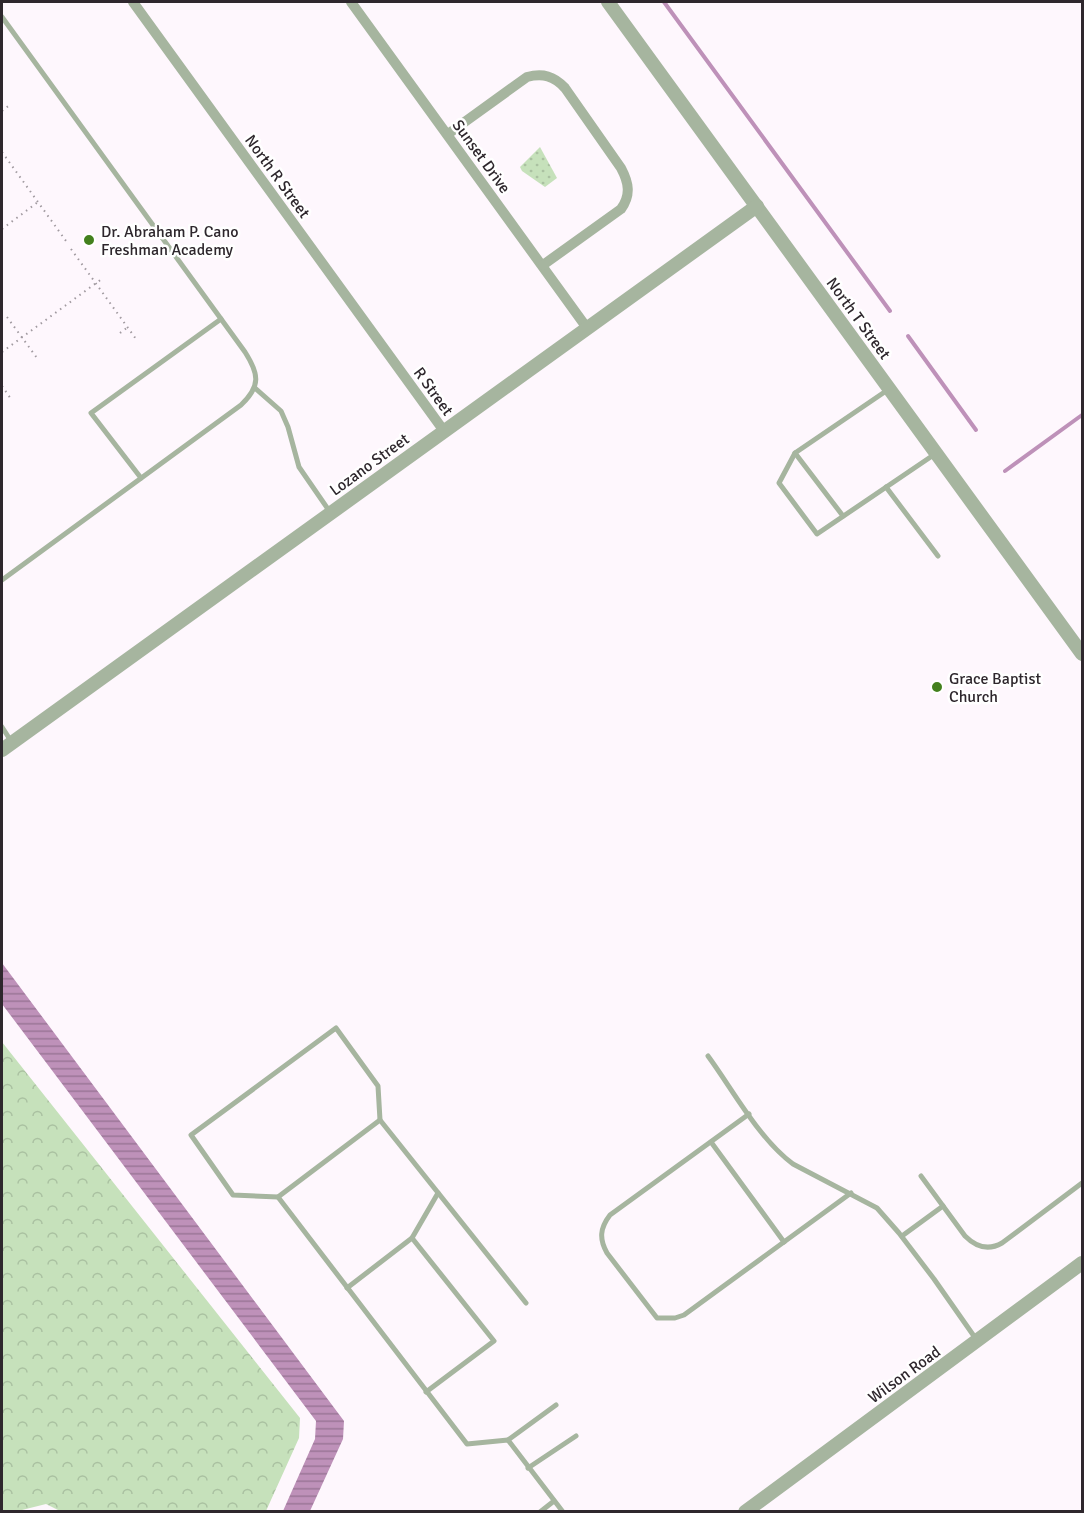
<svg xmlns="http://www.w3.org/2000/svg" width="1084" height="1513" font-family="Signika,sans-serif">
	<defs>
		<pattern id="forest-crowns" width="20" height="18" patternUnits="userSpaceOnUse" patternTransform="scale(1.5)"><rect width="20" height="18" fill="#c6e1bb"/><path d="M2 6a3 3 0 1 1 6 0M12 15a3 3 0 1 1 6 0" fill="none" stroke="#aac1a1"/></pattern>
		<pattern id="park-dots" width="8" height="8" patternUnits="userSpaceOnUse" patternTransform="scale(1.5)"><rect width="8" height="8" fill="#c6e1bb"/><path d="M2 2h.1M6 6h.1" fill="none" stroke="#aac1a1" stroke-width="1.8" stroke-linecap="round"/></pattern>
		<pattern id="water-rules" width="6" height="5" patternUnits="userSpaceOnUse" patternTransform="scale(1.5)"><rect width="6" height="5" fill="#be91b9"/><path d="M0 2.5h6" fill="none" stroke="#9b7697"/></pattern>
	</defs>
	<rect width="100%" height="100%" fill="#fef7fd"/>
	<path fill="url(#forest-crowns)" d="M 2,1042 L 300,1418 L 299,1438 L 266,1511 L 62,1512 L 46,1504 L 18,1511 L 2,1511 Z"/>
	<path fill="url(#park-dots)" d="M 540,147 L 557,178 L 545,187 L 522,171 L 520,167 Z"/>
	<path fill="url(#water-rules)" d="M 2,963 L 344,1421 L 343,1439 L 310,1511 L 283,1511 L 315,1439 L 316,1421 L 2,1004 Z"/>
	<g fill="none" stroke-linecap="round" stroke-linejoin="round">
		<g stroke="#be91b9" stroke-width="4">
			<path d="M 664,2 L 890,311"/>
			<path d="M 908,336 L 976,430"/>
			<path d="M 1005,471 L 1082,415"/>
		</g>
		<g stroke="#a19aa0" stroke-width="2" stroke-dasharray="1.5 4.5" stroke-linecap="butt">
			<path d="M 2,111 L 11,104"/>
			<path d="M 2,152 L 66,241"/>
			<path d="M 2,229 L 38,202"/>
			<path d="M 71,249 L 136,339"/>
			<path d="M 7,317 L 37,358"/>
			<path d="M 120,333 L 128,327"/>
			<path d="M 2,352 L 103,278"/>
			<path d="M 2,386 L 11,399"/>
		</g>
		<g stroke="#a6b59f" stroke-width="5">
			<path d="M 2,17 L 245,352 C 259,374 261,386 241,405 L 2,580"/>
			<path d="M 255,388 L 281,411 L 288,427 L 299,467 L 330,512"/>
			<path d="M 889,389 L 795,453 L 779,483 L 817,534 L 935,454"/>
			<path d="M 795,453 L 843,516"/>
			<path d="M 141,478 L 91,413 L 221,319"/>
			<path d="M 886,487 L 938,556"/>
			<path d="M 2,727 L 11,741"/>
			<path d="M 708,1056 C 733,1090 759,1139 793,1164 L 877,1208 L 899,1233 L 934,1279 L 976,1339"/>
			<path d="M 749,1114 L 610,1215 C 600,1228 599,1239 607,1253 L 657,1318 L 675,1318 L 684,1315 L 851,1193"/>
			<path d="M 711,1142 L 784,1242"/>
			<path d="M 921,1176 L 965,1236 C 976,1247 988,1251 1002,1243 L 1082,1183"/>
			<path d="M 278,1197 L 233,1195 L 191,1135 L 336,1028 L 378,1086 L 380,1120"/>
			<path d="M 902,1236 L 943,1206"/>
			<path d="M 412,1238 L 494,1341 L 426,1392"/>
			<path d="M 347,1288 L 412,1238 L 438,1193"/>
			<path d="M 526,1303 L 380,1120 L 278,1197 L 467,1444 L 508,1440 L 563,1512"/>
			<path d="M 508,1440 L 556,1405"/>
			<path d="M 528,1468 L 576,1436"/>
			<path d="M 540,1512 L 554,1501"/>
		</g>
		<g stroke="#a6b59f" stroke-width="10">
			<path d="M 133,2 L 444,431"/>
			<path d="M 351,2 L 587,328"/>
			<path d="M 448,134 L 527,77 C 543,73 554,76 565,88 L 621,168 C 629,183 631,195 621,209 L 543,265"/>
		</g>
		<g stroke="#a6b59f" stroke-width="14">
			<path d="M 608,2 L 1082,654"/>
			<path d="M 2,750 L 757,206"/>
			<path d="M 745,1512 L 1082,1263"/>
		</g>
	</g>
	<g fill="#43801d" stroke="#fff" stroke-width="2">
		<circle cx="89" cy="240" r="6"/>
		<circle cx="937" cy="687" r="6"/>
	</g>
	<g text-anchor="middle" stroke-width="5" stroke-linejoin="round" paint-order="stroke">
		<g font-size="16" fill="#2e272d" stroke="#fff">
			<text transform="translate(482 156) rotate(54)" y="6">Sunset Drive</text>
			<text transform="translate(278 176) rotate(54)" y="6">North R Street</text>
			<text transform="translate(859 318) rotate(54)" y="6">North T Street</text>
			<text transform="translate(434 391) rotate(54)" y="6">R Street</text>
			<text transform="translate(369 464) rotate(-36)" y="6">Lozano Street</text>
			<text transform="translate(904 1374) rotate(-36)" y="6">Wilson Road</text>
		</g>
		<g font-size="16" fill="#2e272d" stroke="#fff" text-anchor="start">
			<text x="101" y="237">Dr. Abraham P. Cano<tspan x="101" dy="18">Freshman Academy</tspan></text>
			<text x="949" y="684">Grace Baptist<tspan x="949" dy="18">Church</tspan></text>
		</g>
	</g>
	<rect width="1084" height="1513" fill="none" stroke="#2e272d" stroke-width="6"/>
</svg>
